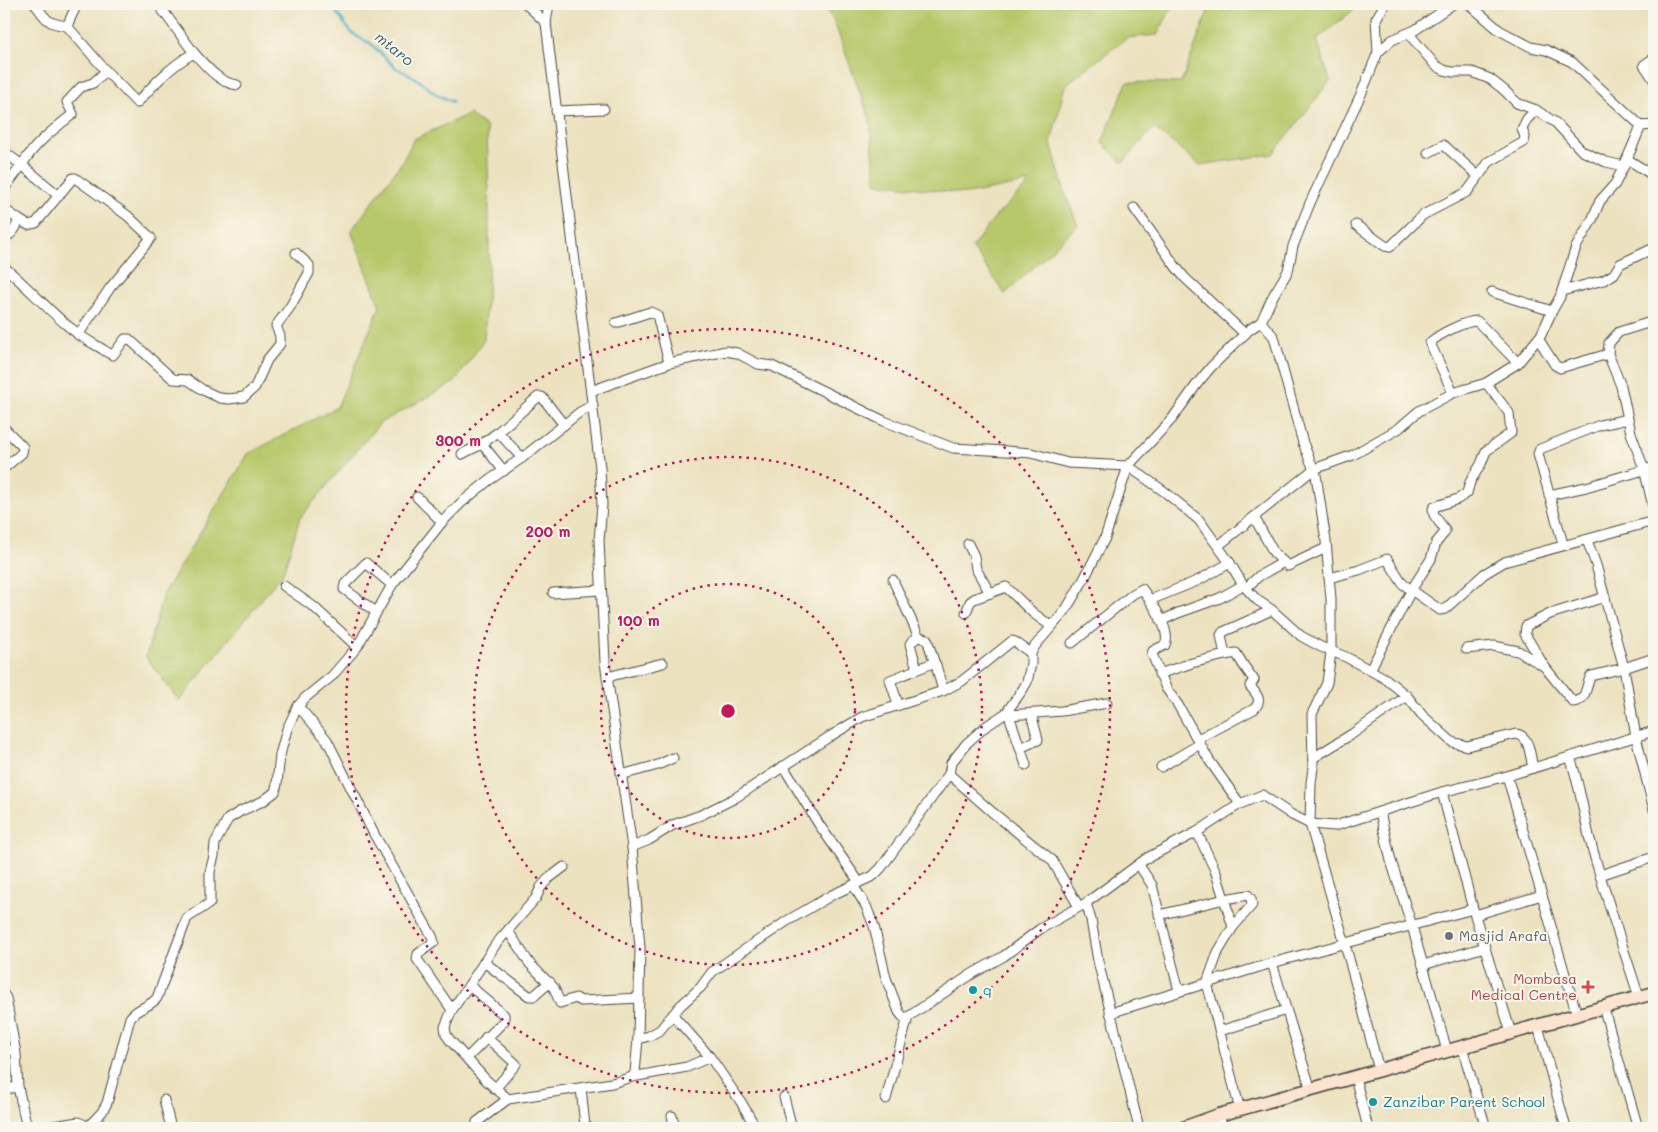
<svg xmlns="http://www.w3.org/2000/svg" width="1658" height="1132" font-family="Mali,sans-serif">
	<rect width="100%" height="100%" fill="#fbf7ec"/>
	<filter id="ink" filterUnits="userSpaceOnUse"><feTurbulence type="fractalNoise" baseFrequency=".02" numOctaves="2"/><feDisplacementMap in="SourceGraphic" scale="10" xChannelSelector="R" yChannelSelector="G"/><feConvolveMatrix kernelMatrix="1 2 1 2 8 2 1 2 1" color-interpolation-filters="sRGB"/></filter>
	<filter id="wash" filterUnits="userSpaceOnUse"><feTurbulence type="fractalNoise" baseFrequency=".0096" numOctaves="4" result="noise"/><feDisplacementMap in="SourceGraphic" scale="20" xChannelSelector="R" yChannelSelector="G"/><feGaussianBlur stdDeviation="1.12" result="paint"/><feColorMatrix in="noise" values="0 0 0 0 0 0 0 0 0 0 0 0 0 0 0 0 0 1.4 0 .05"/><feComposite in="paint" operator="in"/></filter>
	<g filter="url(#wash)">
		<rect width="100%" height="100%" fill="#ece2c0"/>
		<g fill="#b7c86a" stroke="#717a4a">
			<path d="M 824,4 L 1174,4 L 1157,35 L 1127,38 L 1065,85 L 1051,143 L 1065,193 L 1078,225 L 1005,294 L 972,247 L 996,216 L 1030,182 L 968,194 L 876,183 L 870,119 L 834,22 Z"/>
			<path d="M 1220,4 L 1361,4 L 1317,39 L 1330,81 L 1273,154 L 1200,165 L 1154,128 L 1122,163 L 1102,143 L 1127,82 L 1181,83 L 1210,6 Z"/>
			<path d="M 469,114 L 487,127 L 489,198 L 489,268 L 484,340 L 455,382 L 380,423 L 344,465 L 300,518 L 283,573 L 179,701 L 146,657 L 163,594 L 248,454 L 337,407 L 380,306 L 351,231 L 402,162 L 414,139 Z"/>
		</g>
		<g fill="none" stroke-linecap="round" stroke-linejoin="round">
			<path stroke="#4badca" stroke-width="2.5" d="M 330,4 L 351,32 L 361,39 L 370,43 L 396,68 L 416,78 L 437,95 L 453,102"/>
		</g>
	</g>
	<g filter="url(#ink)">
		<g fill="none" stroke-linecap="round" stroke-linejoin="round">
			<defs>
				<g id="street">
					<path d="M 35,4 C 47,20 46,23 67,26 L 106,71 L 137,103 C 154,84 172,65 194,53 C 206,66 219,83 237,85"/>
					<path d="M 158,4 L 194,53"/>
					<path d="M 526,4 L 546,23 L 600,468 L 602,505 L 599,541 L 605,662 L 632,847 L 640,948 L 638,1039 L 635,1073 L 632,1077"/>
					<path d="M 1469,4 L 1499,30 L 1531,47 L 1546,50 L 1572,62 L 1641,126 L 1654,125"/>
					<path d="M 546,23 L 549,4"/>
					<path d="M 67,26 L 77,4"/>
					<path d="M 1409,34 L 1435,65 L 1444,70 L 1452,72 L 1472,72 L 1490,79 L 1504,90 L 1517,103 L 1536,110 L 1556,123 L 1582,151 L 1606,162 L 1624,166"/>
					<path d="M 1378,52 L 1392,40 L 1415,30 L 1453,4"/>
					<path d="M 1654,58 L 1644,65 L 1654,80"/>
					<path d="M 556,111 L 604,109"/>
					<path d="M 4,152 L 22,165 L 4,189"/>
					<path d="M 1428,153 L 1443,145 L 1446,147 L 1478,176"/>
					<path d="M 1627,159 L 1651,174 L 1654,182"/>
					<path d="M 59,196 L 22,165 C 34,144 54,129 73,114 L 67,102 L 81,87 L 93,83 L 106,71"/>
					<path d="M 1134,208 L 1176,267 L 1185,278 L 1245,334"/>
					<path d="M 4,209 L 18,219 C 18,226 12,235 5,237 L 4,236"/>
					<path d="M 18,219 L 28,225 L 36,223 L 73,178 L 75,178 L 128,216 L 151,238 L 110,288 L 78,335"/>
					<path d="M 1356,225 L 1385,246 L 1390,247 L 1423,215 L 1467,192 L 1489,162 L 1524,142 L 1525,137 L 1522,129 L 1527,119 L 1536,110"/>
					<path d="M 4,267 C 36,293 62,328 99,347 C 104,350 107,353 113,355 L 125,339 L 129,339 L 173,379 L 188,380 L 203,390 L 220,398 L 229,399 L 244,397 L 255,387 L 267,360 L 280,344 L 280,336 L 276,326 L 290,307 L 309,273 L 309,265 L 296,253"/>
					<path d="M 1562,291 L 1604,280 L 1614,274 L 1620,264 L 1654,248"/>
					<path d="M 1492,292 L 1552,311"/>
					<path d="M 1654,321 L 1619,332 L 1609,343 L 1608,354 L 1621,386 L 1631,433 L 1644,469 L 1654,510"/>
					<path d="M 616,323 L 650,312 L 657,315 L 669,363"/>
					<path d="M 1539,340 L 1555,365 L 1560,368 L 1608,354"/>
					<path d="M 591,391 L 669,363 L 726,351 L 737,353 L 758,364 L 772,366 L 884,421 L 953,448 L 1006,451 L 1031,453 L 1068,463 L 1128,466 L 1165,492 L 1199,520 L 1230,563 L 1243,585 L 1257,600 L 1272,610 L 1301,636 L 1321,647 L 1346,657 L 1386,679 L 1407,696 L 1422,715 L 1452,742 L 1467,746 L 1516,734 C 1530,735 1530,757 1533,768"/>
					<path d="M 1453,393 L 1430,343 C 1437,335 1465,321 1477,321 L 1518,363"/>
					<path d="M 4,428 L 23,447 L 22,453 L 4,468"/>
					<path d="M 482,444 L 498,432"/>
					<path d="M 462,454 L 482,444 L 504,471"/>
					<path d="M 522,458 L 498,432 L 538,397 L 542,397 L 564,425"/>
					<path d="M 1549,495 L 1586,487 L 1654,467"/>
					<path d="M 417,497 L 442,522"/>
					<path d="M 1587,540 L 1596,565 L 1624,668 L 1636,737 L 1654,810"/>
					<path d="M 968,544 L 974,556 L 976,569 L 990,593"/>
					<path d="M 1563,544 L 1538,454 L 1540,449 L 1600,425 L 1628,419"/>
					<path d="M 1218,546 L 1254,517"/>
					<path d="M 1326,548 L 1288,566 L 1274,553 L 1254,517 L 1314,469 L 1353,455 L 1398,429 L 1419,411 L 1453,393 L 1486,383 L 1518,363 L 1541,335 L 1552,311 L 1560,297 L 1576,247 L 1592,220 L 1600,201 L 1615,184 L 1624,166 L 1641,126"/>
					<path d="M 1329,578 L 1359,570 L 1387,559 L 1403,584 L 1440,610 L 1445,609 L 1484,574 L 1504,562 L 1654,521"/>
					<path d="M 893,580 L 919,637 L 927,639 L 935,664"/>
					<path d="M 284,586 L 314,607 L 357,647"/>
					<path d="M 1246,588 L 1259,576 L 1282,563"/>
					<path d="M 553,593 L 601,590"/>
					<path d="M 1150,600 L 1197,581 L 1230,563"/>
					<path d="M 376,612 L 344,589 L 345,584 L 366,563 L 392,585"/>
					<path d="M 966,613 L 970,602 L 974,599 L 1006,587 L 1033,613 L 1051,626"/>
					<path d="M 1161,621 L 1178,613 L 1220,598 L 1243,585"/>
					<path d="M 1072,643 L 1133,594 L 1142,589 C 1151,601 1172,631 1165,645 L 1153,651 L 1152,654 L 1166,688 L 1178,705 L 1209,760 L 1240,804"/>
					<path d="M 1466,649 L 1494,646 L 1518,651 L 1544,666 L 1573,702 C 1588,700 1585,686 1591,676 L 1624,668 L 1654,658"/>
					<path d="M 1544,666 L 1525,634 L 1526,626 L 1550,614 L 1605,597"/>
					<path d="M 917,669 L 910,644 L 912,641 L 919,637"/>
					<path d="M 1370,670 L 1412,589 L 1431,559 L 1436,543 L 1445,532 L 1445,530 L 1434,515 L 1433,509 L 1434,507 L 1458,499 L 1467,493 L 1470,482 L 1481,464 L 1486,451 L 1511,433 L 1509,413 L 1486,383"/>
					<path d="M 1159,674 L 1192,663 L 1225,655 L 1221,635 L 1223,632 L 1272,610"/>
					<path d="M 607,677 L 663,663"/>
					<path d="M 898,704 L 890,680 L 933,663 L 936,665 L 943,691"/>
					<path d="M 298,706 L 327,740 L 374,834 L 432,936 L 434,942 L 418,954 L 417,959 L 452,1010"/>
					<path d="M 1006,713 L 1009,715 L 1062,711 L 1107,703"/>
					<path d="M 1009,715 L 1026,765"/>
					<path d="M 1198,739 L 1254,709 C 1263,700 1257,695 1250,686 L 1254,680 L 1244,666 L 1236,653 L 1225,655"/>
					<path d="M 1020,748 L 1038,740 L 1031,713"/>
					<path d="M 1570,757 C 1579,783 1583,809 1589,836 C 1603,890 1622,944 1639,997"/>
					<path d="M 1313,758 L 1352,734 L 1407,696"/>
					<path d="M 783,766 L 818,823 L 859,882"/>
					<path d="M 1161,767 L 1200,744"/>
					<path d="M 949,774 L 992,812 L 1052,860 L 1079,907"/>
					<path d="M 621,775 L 658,765 L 673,758"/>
					<path d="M 1507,776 L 1577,1015"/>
					<path d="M 1442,792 L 1473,909 L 1511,1033"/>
					<path d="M 1380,812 L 1391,861 L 1412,926 L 1447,1051"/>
					<path d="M 1197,832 L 1215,870 L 1233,927 L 1218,952 L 1207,983 L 1240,1110"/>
					<path d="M 632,847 L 649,840 L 673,825 L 701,815 L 735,798 L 829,737 L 862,717 L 943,691 L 962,681 L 1012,641 L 1015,642 L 1031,653"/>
					<path d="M 1139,865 L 1152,885 L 1179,991"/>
					<path d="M 1600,875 L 1654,857"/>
					<path d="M 853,885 L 866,906 L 874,926 L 886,978 L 899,1012 L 903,1017 L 908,1017"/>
					<path d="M 1086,903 L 1091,920 L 1098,961 L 1139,1128"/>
					<path d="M 1159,915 L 1225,899 L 1248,895 L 1251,899 L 1252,905 L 1233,927"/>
					<path d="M 1475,915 L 1542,895"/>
					<path d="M 508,931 L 530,964 L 554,988 L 560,1003 L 576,998 L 581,1001 L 639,998"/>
					<path d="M 484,962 L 529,996 L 534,996 L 550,982"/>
					<path d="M 1272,963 L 1311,1090"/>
					<path d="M 1423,965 L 1485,947"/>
					<path d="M 4,995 L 6,998 L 16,1054 L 18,1087 L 27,1128"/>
					<path d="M 1603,1006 L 1638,1128"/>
					<path d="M 1110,1013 L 1272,963 L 1473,909"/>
					<path d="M 1538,1026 L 1566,1128"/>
					<path d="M 1220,1031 L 1286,1010"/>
					<path d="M 486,1037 L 516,1064 L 495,1089"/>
					<path d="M 638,1039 L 649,1036 L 660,1030 L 680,1006 L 701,987 L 712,972 L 787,921 L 832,895 L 873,876 L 881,868 L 949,774 L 951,763 L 967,743 L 985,727 L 1006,713 L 1023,689 L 1027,682 L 1031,664 L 1031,653 L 1035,646 L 1065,611 L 1084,579 L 1105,538 L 1128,466 L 1172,419 L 1197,384 L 1211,367 L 1250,329 L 1261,322"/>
					<path d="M 1462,1047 L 1486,1128"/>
					<path d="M 4,1051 L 15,1049"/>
					<path d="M 710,1057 L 741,1102 L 756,1128"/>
					<path d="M 467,1058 L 504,1021 L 504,1015 L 469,985"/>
					<path d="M 1379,1070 L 1345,944 L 1310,824 L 1311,783 L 1313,768 L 1312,714 L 1327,683 L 1331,652 L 1331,599 L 1326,541 L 1316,475 L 1303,443 L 1274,337 L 1261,322 L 1273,296 L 1288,271 L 1293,246 L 1310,203 L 1362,92 L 1378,52 L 1376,19 L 1385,4"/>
					<path d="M 1355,1077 L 1368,1128"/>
					<path d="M 581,1088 L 585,1126 L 589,1128"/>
					<path d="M 4,1089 L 18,1087"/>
					<path d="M 784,1097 L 792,1128"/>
					<path d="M 508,1099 L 486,1080 L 449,1039 L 446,1034 L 445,1027 L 452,1010 L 469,985 L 496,944 L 536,898 L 541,887 L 548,879 L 564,867"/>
					<path d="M 886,1099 L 908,1017 L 972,974 L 1004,956 L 1040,929 L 1086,903 L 1147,858 L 1197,832 L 1240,804 L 1262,795 L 1292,815 L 1310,824 L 1335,826 L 1442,792 L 1507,776 L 1654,731"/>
					<path d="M 164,1100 L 171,1128"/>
					<path d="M 1219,1115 L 1223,1128"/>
					<path d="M 672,1116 L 675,1128"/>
					<path d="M 41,1128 L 78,1122 L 83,1124 L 87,1128"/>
					<path d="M 87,1128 L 102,1112 L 107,1103 L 130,1018 C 137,1007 149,1008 157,998 L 187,918 L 210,903 L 210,872 L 214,856 L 215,843 L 228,819 L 241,811 L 263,801 L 275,792 L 277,784 L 280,755 L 287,729 L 298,706 L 305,698 L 332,676 L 357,647 L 392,585 L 442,522 L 461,503 L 488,481 L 522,458 L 580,412 L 593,405"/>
					<path d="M 479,1128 L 477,1122 L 508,1099 L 612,1083 L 632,1077 L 687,1067 L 710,1057 L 673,1015"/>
				</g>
				<path id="secondary" d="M 1183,1128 L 1219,1115 L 1654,993"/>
			</defs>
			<use href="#street" stroke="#484641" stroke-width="11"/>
			<use href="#secondary" stroke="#484641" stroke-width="15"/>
			<use href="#street" stroke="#fff" stroke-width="9"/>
			<use href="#secondary" stroke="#fde4d0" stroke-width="12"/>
		</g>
	</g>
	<g fill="none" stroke="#c2185b" stroke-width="2.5" stroke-dasharray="2.5 5">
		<circle cx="728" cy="711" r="127"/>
		<circle cx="728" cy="711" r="254"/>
		<circle cx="728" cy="711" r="382"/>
	</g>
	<circle fill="#6b7280" stroke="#fbf7ec" stroke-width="2" cx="1449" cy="936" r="5"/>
	<path fill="#e0444e" stroke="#fbf7ec" stroke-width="2" d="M1585.5 979.5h5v5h5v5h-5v5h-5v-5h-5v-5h5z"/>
	<g fill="#0f9aa8" stroke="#fbf7ec" stroke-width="2">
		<circle cx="973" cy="990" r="5"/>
		<circle cx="1373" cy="1102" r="5"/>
	</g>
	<g text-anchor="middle" stroke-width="4" stroke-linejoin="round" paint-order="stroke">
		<g font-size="14" fill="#5b616d" stroke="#fbf7ec" text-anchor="start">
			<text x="1459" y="941">Masjid Arafa</text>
		</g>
		<g font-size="14" fill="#be3a42" stroke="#fbf7ec" text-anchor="end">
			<text x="1577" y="984">Mombasa<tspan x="1577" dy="16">Medical Centre</tspan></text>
		</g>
		<g font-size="14" fill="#0d838f" stroke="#fbf7ec" text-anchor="start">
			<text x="983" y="995">q</text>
			<text x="1383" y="1107">Zanzibar Parent School</text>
		</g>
		<g font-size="15" font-style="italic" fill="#385f6b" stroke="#fbf7ec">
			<text transform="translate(394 49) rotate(39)" y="5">mtaro</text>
		</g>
	</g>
	<circle cx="728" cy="711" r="8" fill="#c2185b" stroke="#fbf7ec" stroke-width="2.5"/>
	<g font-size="15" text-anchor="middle" font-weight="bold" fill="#c2185b" stroke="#fbf7ec" stroke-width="4" stroke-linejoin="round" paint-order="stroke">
		<text x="458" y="446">300 m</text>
		<text x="548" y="537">200 m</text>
		<text x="638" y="626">100 m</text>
	</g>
	<rect width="1658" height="1132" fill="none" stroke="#fbf7ec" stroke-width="20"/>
</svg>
